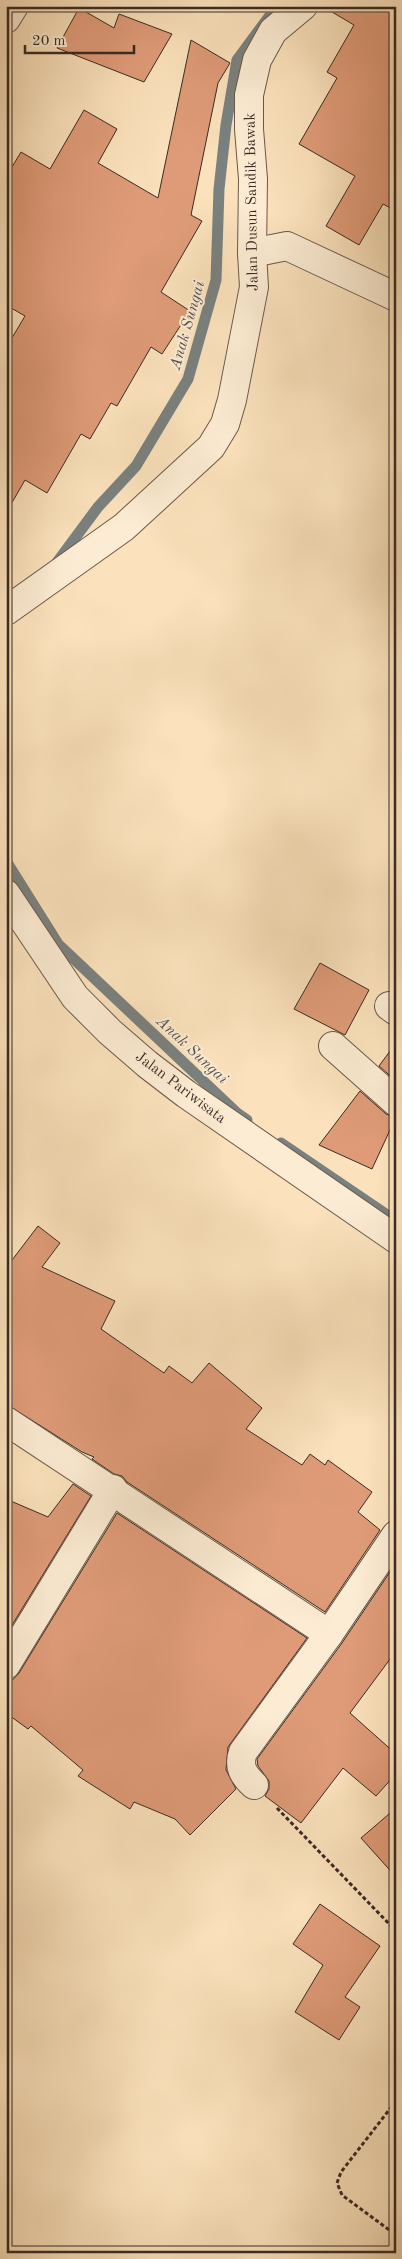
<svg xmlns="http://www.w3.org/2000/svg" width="402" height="2259" font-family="'Old Standard TT',serif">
	<rect width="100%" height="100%" fill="#fbe2bc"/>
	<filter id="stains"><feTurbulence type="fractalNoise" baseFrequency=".004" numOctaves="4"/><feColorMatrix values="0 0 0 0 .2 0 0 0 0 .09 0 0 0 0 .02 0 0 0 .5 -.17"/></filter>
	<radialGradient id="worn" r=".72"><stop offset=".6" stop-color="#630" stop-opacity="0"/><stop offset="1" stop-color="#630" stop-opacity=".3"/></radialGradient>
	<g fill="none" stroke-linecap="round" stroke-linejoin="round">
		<g stroke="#7a817f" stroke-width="11">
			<path d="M 55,565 L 98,507 L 136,466 L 188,379 L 216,280 L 219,189 L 226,125 L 237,60 L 277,6"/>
			<path d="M 6,861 L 58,944 L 237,1113 L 247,1120"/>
			<path d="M 281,1143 L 396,1221"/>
		</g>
	</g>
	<g fill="#df9b78" stroke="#392b24">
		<path d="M 322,6 L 396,6 L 396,211 L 383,204 L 359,245 L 326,226 L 355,176 L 299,144 L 337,78 L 327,72 L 354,25 Z"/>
		<path d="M 79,8 L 114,28 L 119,14 L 172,34 L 144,82 L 57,48 Z"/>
		<path d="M 191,40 L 230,63 L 218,83 L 191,215 L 202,221 L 161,292 L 190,311 L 162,354 L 151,347 L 117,406 L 111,403 L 90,439 L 81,434 L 47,493 L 25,480 L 6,513 L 6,348 L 25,316 L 6,305 L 6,177 L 21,152 L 50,169 L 84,110 L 117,129 L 98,163 L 158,198 Z"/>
		<path d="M 320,963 L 369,990 L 345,1035 L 294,1009 Z"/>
		<path d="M 396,1043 L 396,1081 L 379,1066 Z"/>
		<path d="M 360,1091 L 386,1114 L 396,1117 L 372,1169 L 319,1145 Z"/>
		<path d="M 38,1226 L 60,1243 L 42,1267 L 115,1301 L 101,1329 L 164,1373 L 169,1366 L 192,1383 L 209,1363 L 262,1408 L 246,1429 L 302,1465 L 310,1454 L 325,1465 L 328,1460 L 372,1492 L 358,1512 L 380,1530 L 325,1612 L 127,1482 L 122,1476 L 114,1474 L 92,1459 L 94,1457 L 82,1452 L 6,1404 L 6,1268 Z"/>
		<path d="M 73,1484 L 91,1496 L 6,1635 L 6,1499 L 48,1517 Z"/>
		<path d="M 117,1513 L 307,1638 L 228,1747 L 226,1770 L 236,1789 L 190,1835 L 175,1819 L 134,1802 L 130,1809 L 78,1776 L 83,1770 L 31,1726 L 28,1729 L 6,1713 L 6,1687 L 19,1673 Z"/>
		<path d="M 396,1563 L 396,1651 L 350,1713 L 396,1754 L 396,1774 L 376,1796 L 343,1768 L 301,1823 L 265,1796 L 269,1789 L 269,1781 L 258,1766 L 257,1759 L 342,1643 Z"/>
		<path d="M 396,1808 L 396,1877 L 361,1838 Z"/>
		<path d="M 320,1904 L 380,1946 L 345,1997 L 360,2007 L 339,2040 L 295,2012 L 323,1965 L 293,1944 Z"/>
	</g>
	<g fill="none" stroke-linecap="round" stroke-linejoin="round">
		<defs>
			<g id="minor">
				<path d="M 6,19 L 14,6"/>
				<path d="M 252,253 L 287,246 L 396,297"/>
				<path d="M 6,611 L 124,527 L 211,447 L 225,424 L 232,400 L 254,287 L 252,253 L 253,179 L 249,129 L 249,95 L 257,60 L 273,31 L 303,6"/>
				<path d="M 6,894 L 75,997 L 110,1032 L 147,1064 L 186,1094 L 396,1239"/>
				<path d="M 389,1006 L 396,1011"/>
				<path d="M 333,1046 L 396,1102"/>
				<path d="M 6,1421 L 329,1634"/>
				<path d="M 6,1665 L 113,1489"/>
				<path d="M 254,1785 C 243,1775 238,1766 243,1752 L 329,1634 L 396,1535"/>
			</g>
		</defs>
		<use href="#minor" stroke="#6a594a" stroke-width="30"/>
		<g stroke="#392b24" stroke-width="3" stroke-dasharray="4 2.5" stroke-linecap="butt">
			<path d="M 277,1808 L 396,1931"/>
			<path d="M 396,2101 L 341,2172 L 337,2183 L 342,2195 L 396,2235"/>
		</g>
		<use href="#minor" stroke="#fcecd3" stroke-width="28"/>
	</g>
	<g text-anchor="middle" stroke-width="4" stroke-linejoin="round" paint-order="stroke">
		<g font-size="15" fill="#392b24" stroke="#fcecd3">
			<text transform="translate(251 202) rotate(-91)" y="5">Jalan Dusun Sandik Bawak</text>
			<text transform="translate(181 1087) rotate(37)" y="5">Jalan Pariwisata</text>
		</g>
		<g font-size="16" font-style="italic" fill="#544f4a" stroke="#fcecd3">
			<text transform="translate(186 325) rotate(-74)" y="6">Anak Sungai</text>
			<text transform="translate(193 1049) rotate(43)" y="6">Anak Sungai</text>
		</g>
	</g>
	<rect width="402" height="2259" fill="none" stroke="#fbe2bc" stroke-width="25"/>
	<rect x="8" y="8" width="387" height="2244" fill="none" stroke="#392b24" stroke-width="2.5"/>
	<rect x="12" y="12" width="377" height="2234" fill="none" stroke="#392b24"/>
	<path d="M25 45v8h109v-8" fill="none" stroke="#392b24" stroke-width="2.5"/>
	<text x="32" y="45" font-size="15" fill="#392b24" stroke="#fcecd3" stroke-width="4" paint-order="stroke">20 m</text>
	<rect width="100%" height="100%" filter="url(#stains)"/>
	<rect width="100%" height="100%" fill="url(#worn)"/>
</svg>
